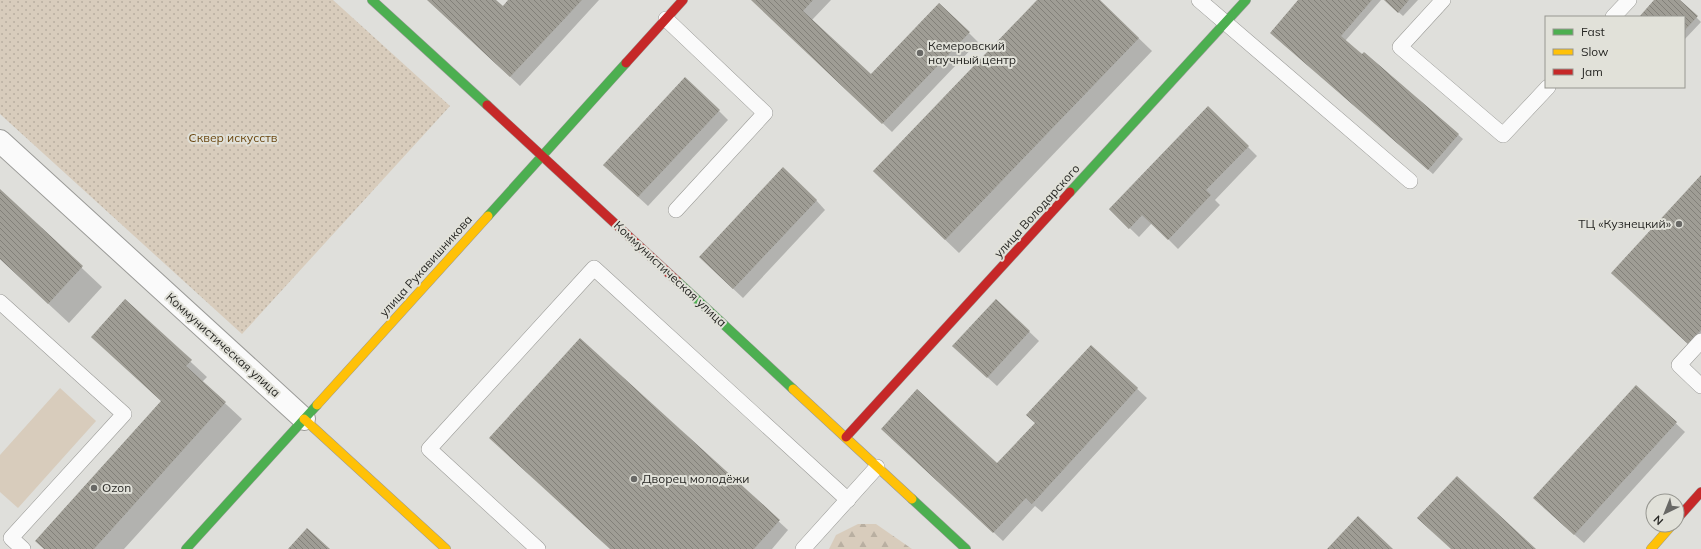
<svg xmlns="http://www.w3.org/2000/svg" width="1701" height="549" font-family="Mulish,sans-serif">
	<defs>
		<pattern id="forest-firs" width="22" height="20" patternUnits="userSpaceOnUse"><rect width="22" height="20" fill="#d8ccbc"/><path d="M5 1l3.5 6h-7zM16 11l3.5 6h-7z" fill="#b9afa1"/></pattern>
		<pattern id="park-dots" width="8" height="8" patternUnits="userSpaceOnUse"><rect width="8" height="8" fill="#d8ccbc"/><path d="M2 2h.1M6 6h.1" fill="none" stroke="#b9afa1" stroke-width="1.8" stroke-linecap="round"/></pattern>
		<pattern id="building-back-hatch" width="6" height="6" patternUnits="userSpaceOnUse"><rect width="6" height="6" fill="#9f9d95"/><path d="M-1 5l2 2M0 0l6 6M5-1l2 2" fill="none" stroke="#828079"/></pattern>
	</defs>
	<rect width="100%" height="100%" fill="#dfdfdb"/>
	<path fill="#d8ccbc" d="M 60,388 L 96,421 L 18,508 L 0,492 L 0,455 Z"/>
	<path fill="url(#forest-firs)" d="M 858,524 L 876,524 L 912,549 L 829,549 L 836,535 Z"/>
	<path fill="url(#park-dots)" d="M 0,0 L 333,0 L 450,106 L 242,334 L 0,114 Z"/>
	<g fill="#0003">
		<path d="M 428,0 L 495,0 L 503,7 L 509,0 L 599,0 L 520,86 Z"/>
		<path d="M 753,0 L 831,0 L 812,20 L 871,76 L 969,33 L 978,42 L 892,132 Z"/>
		<path d="M 1038,0 L 1099,0 L 1152,51 L 959,253 L 887,184 Z"/>
		<path d="M 1300,0 L 1381,0 L 1345,41 L 1362,56 L 1365,53 L 1463,139 L 1433,174 L 1276,37 Z"/>
		<path d="M 1385,0 L 1418,0 L 1403,16 Z"/>
		<path d="M 1656,0 L 1679,0 L 1701,22 L 1684,40 L 1684,17 L 1640,17 Z"/>
		<path d="M 719,111 L 728,120 L 648,206 L 613,174 Z"/>
		<path d="M 1248,147 L 1257,156 L 1215,200 L 1220,205 L 1178,249 L 1152,223 L 1139,237 L 1110,209 Z"/>
		<path d="M 1701,176 L 1701,349 L 1698,352 L 1622,282 Z"/>
		<path d="M 0,191 L 102,287 L 69,323 L 0,259 Z"/>
		<path d="M 816,200 L 825,210 L 743,298 L 709,266 Z"/>
		<path d="M 996,300 L 1039,341 L 997,386 L 963,355 Z"/>
		<path d="M 125,301 L 207,377 L 202,382 L 242,419 L 124,549 L 44,549 L 162,402 Z"/>
		<path d="M 580,339 L 788,530 L 772,549 L 611,549 Z"/>
		<path d="M 1091,346 L 1147,398 L 1042,512 L 1035,506 L 1003,541 L 891,438 L 997,464 L 1036,423 Z"/>
		<path d="M 1636,386 L 1685,432 L 1584,543 L 1543,507 Z"/>
	</g>
	<g fill="url(#building-back-hatch)">
		<path d="M 427,0 L 496,0 L 503,6 L 508,0 L 582,0 L 510,77 Z"/>
		<path d="M 751,0 L 813,0 L 803,11 L 871,74 L 939,3 L 970,32 L 882,124 Z"/>
		<path d="M 1037,0 L 1100,0 L 1139,38 L 945,240 L 873,171 Z"/>
		<path d="M 1298,0 L 1372,0 L 1341,36 L 1362,54 L 1364,52 L 1459,134 L 1428,170 L 1270,33 Z"/>
		<path d="M 1384,0 L 1409,0 L 1398,13 Z"/>
		<path d="M 1654,0 L 1680,0 L 1698,16 L 1684,31 L 1684,17 L 1639,17 Z"/>
		<path d="M 685,77 L 720,110 L 638,197 L 603,165 Z"/>
		<path d="M 1208,106 L 1249,146 L 1206,190 L 1211,195 L 1168,240 L 1142,215 L 1129,229 L 1109,209 Z"/>
		<path d="M 783,167 L 817,200 L 733,289 L 699,257 Z"/>
		<path d="M 1701,175 L 1701,330 L 1688,344 L 1611,273 Z"/>
		<path d="M 0,189 L 83,266 L 48,304 L 0,259 Z"/>
		<path d="M 125,299 L 192,360 L 186,366 L 226,402 L 94,549 L 44,549 L 35,541 L 161,401 L 91,337 Z"/>
		<path d="M 996,299 L 1030,331 L 987,378 L 952,346 Z"/>
		<path d="M 580,338 L 780,520 L 754,549 L 610,549 L 489,438 Z"/>
		<path d="M 1091,345 L 1138,388 L 1032,504 L 1026,498 L 993,533 L 881,429 L 917,389 L 997,463 L 1035,423 L 1026,415 Z"/>
		<path d="M 1636,385 L 1677,422 L 1574,535 L 1533,498 Z"/>
		<path d="M 1457,476 L 1536,549 L 1451,549 L 1417,518 Z"/>
		<path d="M 1358,516 L 1393,549 L 1327,549 Z"/>
		<path d="M 307,528 L 330,549 L 288,549 Z"/>
	</g>
	<g fill="none" stroke-linecap="round" stroke-linejoin="round">
		<defs>
			<g id="lane">
				<path d="M 1199,0 L 1410,181"/>
				<path d="M 1443,0 L 1400,47 L 1503,135 L 1548,87"/>
				<path d="M 1613,17 L 1629,0"/>
				<path d="M 666,19 L 765,113 L 676,210"/>
				<path d="M 0,302 L 124,414 L 11,538 L 23,549"/>
				<path d="M 1701,341 L 1679,365 L 1701,386"/>
				<path d="M 538,549 L 429,449 L 594,268 L 848,500"/>
				<path d="M 803,549 L 877,467"/>
			</g>
			<path id="street" d="M 0,141 L 304,419"/>
			<g id="fast">
				<path d="M 372,0 L 487,105"/>
				<path d="M 1070,192 L 1246,0"/>
				<path d="M 488,216 L 626,63"/>
				<path d="M 677,281 L 793,389"/>
				<path d="M 912,499 L 966,549"/>
				<path d="M 186,549 L 317,405"/>
			</g>
			<g id="slow">
				<path d="M 793,389 L 912,499"/>
				<path d="M 317,405 L 488,216"/>
				<path d="M 304,419 L 446,549"/>
				<path d="M 1651,549 L 1672,525"/>
			</g>
			<g id="jam">
				<path d="M 626,63 L 683,0"/>
				<path d="M 487,105 L 677,281"/>
				<path d="M 846,437 L 1070,192"/>
				<path d="M 1677,519 L 1701,492"/>
			</g>
		</defs>
		<use href="#lane" stroke="#9a9a97" stroke-width="16"/>
		<use href="#street" stroke="#9a9a97" stroke-width="24"/>
		<use href="#fast" stroke="#9a9a97" stroke-width="10"/>
		<use href="#slow" stroke="#9a9a97" stroke-width="10"/>
		<use href="#jam" stroke="#9a9a97" stroke-width="10"/>
		<use href="#lane" stroke="#fafafa" stroke-width="15"/>
		<use href="#street" stroke="#fafafa" stroke-width="22"/>
		<use href="#fast" stroke="#4caf50" stroke-width="9"/>
		<use href="#slow" stroke="#ffc107" stroke-width="9"/>
		<use href="#jam" stroke="#c62828" stroke-width="9"/>
	</g>
	<g fill="#686865" stroke="#e1e1d9" stroke-width="1.5">
		<circle cx="920" cy="53" r="4"/>
		<circle cx="1679" cy="224" r="4"/>
		<circle cx="634" cy="479" r="4"/>
		<circle cx="94" cy="488" r="4"/>
	</g>
	<g text-anchor="middle" stroke-width="4" stroke-linejoin="round" paint-order="stroke">
		<g font-size="12" fill="#282825" stroke="#e1e1d9" text-anchor="start">
			<text x="928" y="50">Кемеровский<tspan x="928" dy="14">научный центр</tspan></text>
			<text x="1671" y="228" text-anchor="end">ТЦ «Кузнецкий»</text>
			<text x="642" y="483">Дворец молодёжи</text>
			<text x="102" y="492">Ozon</text>
		</g>
		<g font-size="12" fill="#6b4812" stroke="#e1e1d9">
			<text x="233" y="142">Сквер искусств</text>
		</g>
		<g font-size="12" fill="#282825" stroke="#e1e1d9">
			<text transform="translate(1037 211) rotate(-48)" y="4">улица Володарского</text>
			<text transform="translate(426 266) rotate(-48)" y="4">улица Рукавишникова</text>
			<text transform="translate(670 274) rotate(43)" y="4">Коммунистическая улица</text>
			<text transform="translate(223 345) rotate(42)" y="4">Коммунистическая улица</text>
		</g>
	</g>
	<rect x="1545" y="16" width="140" height="72" fill="#e1e1d9" stroke="#979791"/>
	<rect x="1553" y="29" width="20" height="6" fill="#4caf50" stroke="#979791"/>
	<text x="1581" y="36" font-size="12" fill="#282825">Fast</text>
	<rect x="1553" y="49" width="20" height="6" fill="#ffc107" stroke="#979791"/>
	<text x="1581" y="56" font-size="12" fill="#282825">Slow</text>
	<rect x="1553" y="69" width="20" height="6" fill="#c62828" stroke="#979791"/>
	<text x="1581" y="76" font-size="12" fill="#282825">Jam</text>
	<g transform="translate(1665 513) rotate(223)"><circle r="19" fill="#e1e1d9" stroke="#979791"/>
	<path d="M0-3L7 15L0 10L-7 15Z" fill="#686865"/>
	<text y="-6" font-size="11" font-weight="bold" text-anchor="middle" fill="#282825">N</text>
	</g>
</svg>
